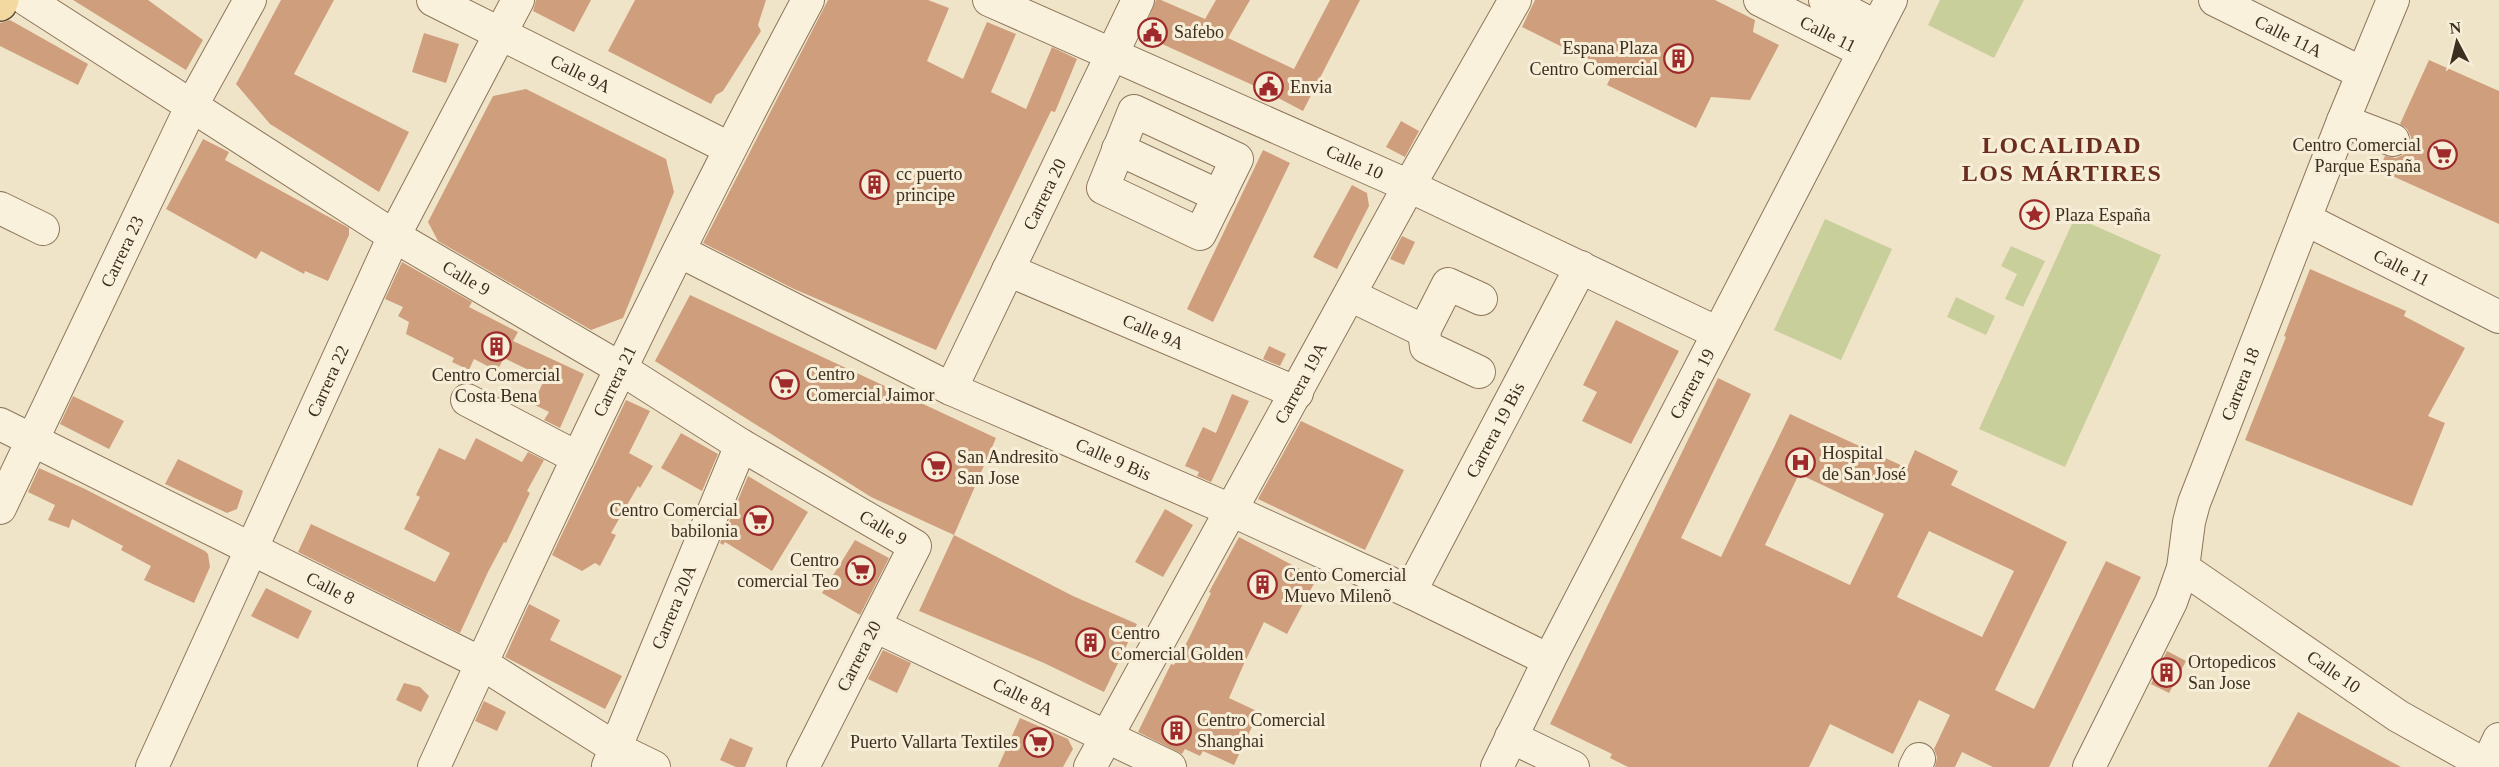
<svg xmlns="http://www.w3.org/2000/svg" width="2499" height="767" font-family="Georgia,serif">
	<rect width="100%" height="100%" fill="#f0e4c8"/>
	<g fill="#c9cf9b">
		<path d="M 1940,0 L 2024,0 L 1994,58 L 1928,25 Z"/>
		<path d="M 2075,217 L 2161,255 L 2065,467 L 1979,429 Z"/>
		<path d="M 1825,219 L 1892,249 L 1841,360 L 1774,330 Z"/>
		<path d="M 2011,246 L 2045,261 L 2023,307 L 2005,299 L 2017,274 L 2001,266 Z"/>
		<path d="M 1956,297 L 1995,316 L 1986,335 L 1947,317 Z"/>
	</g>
	<g fill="#cf9f7d" fill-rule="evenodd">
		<path d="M 73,0 L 148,0 L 203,40 L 186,70 Z"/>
		<path d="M 281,0 L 334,0 L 294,74 L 409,132 L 379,192 L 270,124 L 236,84 Z"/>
		<path d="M 536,0 L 591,0 L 574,32 L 533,11 Z"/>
		<path d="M 635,0 L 766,0 L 758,25 L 761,31 L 723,91 L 716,95 L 711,104 L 608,51 Z"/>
		<path d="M 828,0 L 928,0 L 949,8 L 927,61 L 963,79 L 987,22 L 1016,34 L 991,92 L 1026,109 L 1052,47 L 1077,59 L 1055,112 L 1051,111 L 936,350 L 794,289 L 703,243 Z"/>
		<path d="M 1156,0 L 1161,0 L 1205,19 L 1216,0 L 1250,0 L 1228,38 L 1294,69 L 1330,0 L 1360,0 L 1303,111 L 1257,87 L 1151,39 L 1145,27 Z"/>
		<path d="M 1535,0 L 1715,0 L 1755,20 L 1753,32 L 1779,45 L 1750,100 L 1711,97 L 1696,128 L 1607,85 L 1613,72 L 1522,27 Z"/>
		<path d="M 10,20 L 88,64 L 78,85 L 0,46 L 0,23 Z"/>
		<path d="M 424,33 L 459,44 L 446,83 L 412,72 Z"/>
		<path d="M 2429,60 L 2499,91 L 2499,224 L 2379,170 L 2385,156 L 2396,158 L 2405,154 L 2410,147 L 2411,137 L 2407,129 L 2400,124 Z"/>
		<path d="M 526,89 L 666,159 L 674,192 L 623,318 L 591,330 L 438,241 L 428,222 L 493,96 Z"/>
		<path d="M 1401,121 L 1419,131 L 1405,157 L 1386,147 Z"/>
		<path d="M 203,139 L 229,152 L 225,160 L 349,228 L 349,235 L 328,281 L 305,271 L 304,274 L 261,251 L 256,259 L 166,209 Z"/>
		<path d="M 1263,150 L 1290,163 L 1213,322 L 1187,309 Z"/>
		<path d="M 1352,185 L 1367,193 L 1369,206 L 1337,269 L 1313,257 Z"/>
		<path d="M 1402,236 L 1415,242 L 1404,265 L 1390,259 Z"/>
		<path d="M 402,262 L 472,302 L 469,307 L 518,332 L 513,341 L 584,374 L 560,428 L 544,420 L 549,412 L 533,404 L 545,378 L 504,358 L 497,371 L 474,359 L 469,370 L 452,362 L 454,358 L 406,334 L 409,322 L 398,316 L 403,307 L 385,299 Z"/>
		<path d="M 2310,269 L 2406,311 L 2404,316 L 2465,348 L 2428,416 L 2445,423 L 2412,506 L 2245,440 L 2286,337 L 2284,336 Z"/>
		<path d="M 690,295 L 996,438 L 954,535 L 871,497 L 655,361 Z"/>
		<path d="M 1616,320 L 1679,351 L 1631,444 L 1582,421 L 1597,392 L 1583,385 Z"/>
		<path d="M 1269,346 L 1286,354 L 1280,366 L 1263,359 Z"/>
		<path d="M 1718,378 L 1751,394 L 1681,538 L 1721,557 L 1790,414 L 1907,468 L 1915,450 L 1958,471 L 1951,485 L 2067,542 L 1995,690 L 2034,709 L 2106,561 L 2141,577 L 2049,767 L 1993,767 L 1962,752 L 1955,767 L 1935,767 L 1937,757 L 1934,749 L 1950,715 L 1919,700 L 1893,754 L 1830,724 L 1809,767 L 1628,767 L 1610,758 L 1612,754 L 1550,724 ZM 1799,474 L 1884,514 L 1850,585 L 1765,545 ZM 1929,531 L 2014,571 L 1982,637 L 1897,597 Z"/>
		<path d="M 1232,394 L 1249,401 L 1211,482 L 1197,476 L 1199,472 L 1185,466 L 1203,427 L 1216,433 Z"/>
		<path d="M 73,396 L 124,421 L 109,449 L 60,424 Z"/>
		<path d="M 626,400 L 650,411 L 629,453 L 653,466 L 640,488 L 638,486 L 611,533 L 616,535 L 600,566 L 595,563 L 582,571 L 552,555 Z"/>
		<path d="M 1301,421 L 1404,470 L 1365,550 L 1258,499 Z"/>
		<path d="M 681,433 L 718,454 L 702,491 L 661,468 Z"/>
		<path d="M 476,438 L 522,462 L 528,452 L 544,460 L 527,491 L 530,493 L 506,543 L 504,542 L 488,572 L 460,633 L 298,552 L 311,524 L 435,582 L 450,553 L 404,529 L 420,497 L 416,495 L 439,448 L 465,460 Z"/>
		<path d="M 178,459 L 243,491 L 237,509 L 227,513 L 165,484 Z"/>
		<path d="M 39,468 L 85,489 L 205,551 L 208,554 L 210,567 L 194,603 L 144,580 L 151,566 L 121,550 L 123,546 L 72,519 L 69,528 L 48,520 L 55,505 L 28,492 Z"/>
		<path d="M 748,476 L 808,512 L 772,571 L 725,542 L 723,545 L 720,543 Z"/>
		<path d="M 1165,509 L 1193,525 L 1163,577 L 1135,562 Z"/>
		<path d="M 954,535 L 1073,596 L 1137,624 L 1104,692 L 1044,663 L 919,611 Z"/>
		<path d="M 1239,537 L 1317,578 L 1287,634 L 1264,622 L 1243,666 L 1229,698 L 1259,712 L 1234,765 L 1203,751 L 1200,756 L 1185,749 L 1182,754 L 1138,732 L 1171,664 L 1174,665 L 1188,640 L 1211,593 L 1209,592 Z"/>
		<path d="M 855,540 L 889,558 L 860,615 L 822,593 Z"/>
		<path d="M 266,588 L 312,611 L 298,639 L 251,616 Z"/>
		<path d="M 529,604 L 560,620 L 550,640 L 622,676 L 605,709 L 505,657 Z"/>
		<path d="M 883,650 L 911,663 L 897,693 L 868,679 Z"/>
		<path d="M 2167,651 L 2186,661 L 2169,693 L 2151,684 Z"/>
		<path d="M 404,683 L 420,687 L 429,696 L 421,712 L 396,700 Z"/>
		<path d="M 484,701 L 506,712 L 497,731 L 475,721 Z"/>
		<path d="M 2298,712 L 2401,767 L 2268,767 Z"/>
		<path d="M 1020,718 L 1068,739 L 1073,749 L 1063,767 L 998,767 Z"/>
		<path d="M 730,738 L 753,748 L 745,767 L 736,767 L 720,760 Z"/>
	</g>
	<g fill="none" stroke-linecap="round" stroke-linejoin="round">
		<defs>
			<g id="minor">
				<path id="s1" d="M 27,0 L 394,236 L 620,368 L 741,445 L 915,546 L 803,767"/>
				<path id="s2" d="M 433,0 L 729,148"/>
				<path id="s3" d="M 989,0 L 1409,186 L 1718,333"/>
				<path id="s4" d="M 1760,0 L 1864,52"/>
				<path d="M 1825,0 L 1877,27"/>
				<path id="s5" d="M 2215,0 L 2362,73"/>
				<path d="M 1134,111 L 1237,159 L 1200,234 L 1103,188 Z"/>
				<path d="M 2343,121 L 2393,140"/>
				<path d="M 1118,149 L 1219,196"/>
				<path d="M 0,208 L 43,229"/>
				<path id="s6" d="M 2305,219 L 2499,317"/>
				<path id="s7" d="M 679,251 L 951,389 L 1233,511 L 1410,592 L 1549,660"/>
				<path id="s8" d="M 1008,270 L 1297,393"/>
				<path d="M 1350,295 L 1424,331 L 1448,284 L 1481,299"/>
				<path d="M 1424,331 L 1426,347 L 1479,372"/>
				<path id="s9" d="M 951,389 L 1138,0"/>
				<path d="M 467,400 L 578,458"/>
				<path id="s10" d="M 0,424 L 481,663 L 617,749 L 654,767"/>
				<path id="s11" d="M 0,508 L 192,105 L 250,0"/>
				<path id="s12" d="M 2183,568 L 2398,716 L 2489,767"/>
				<path id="s13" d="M 1410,592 L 1581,267"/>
				<path id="s14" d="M 875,626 L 1170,767"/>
				<path d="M 1511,737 L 1573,767"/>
				<path id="s15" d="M 608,766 L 741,445"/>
				<path id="s16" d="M 152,767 L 394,236 L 518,0"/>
				<path id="s17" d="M 434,767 C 552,508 674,251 808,0"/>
				<path id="s18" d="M 1090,767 L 1409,186 L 1515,0"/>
				<path id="s19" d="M 1497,767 L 1549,660 L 1891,0"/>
				<path d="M 1915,767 L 1919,759"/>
				<path id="s20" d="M 2089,767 L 2171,602 L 2183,568 L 2189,522 L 2194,503 L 2343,121 L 2393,0"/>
				<path d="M 2486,767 L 2499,739"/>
			</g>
			<path id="major" d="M 0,4 L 2,0"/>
		</defs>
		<use href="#minor" stroke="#8d765c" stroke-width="34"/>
		<use href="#major" stroke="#5b4430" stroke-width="36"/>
		<use href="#minor" stroke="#faf1dc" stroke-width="32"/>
		<use href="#major" stroke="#f3d9a0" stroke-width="33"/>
	</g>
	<defs>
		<symbol id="civic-ring" viewBox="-11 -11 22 22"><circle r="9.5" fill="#f7eed8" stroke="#9e2a2b" stroke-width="1.5"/><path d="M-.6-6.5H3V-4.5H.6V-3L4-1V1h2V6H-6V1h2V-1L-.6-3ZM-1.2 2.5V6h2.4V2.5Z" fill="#9e2a2b"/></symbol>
		<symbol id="building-ring" viewBox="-11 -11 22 22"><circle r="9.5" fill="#f7eed8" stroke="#9e2a2b" stroke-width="1.5"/><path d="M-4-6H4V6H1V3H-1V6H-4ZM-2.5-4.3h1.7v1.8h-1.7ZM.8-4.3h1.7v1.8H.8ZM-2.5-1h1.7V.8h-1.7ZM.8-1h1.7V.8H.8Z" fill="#9e2a2b"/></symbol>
		<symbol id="supermarket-ring" viewBox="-11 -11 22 22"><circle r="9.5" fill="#f7eed8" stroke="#9e2a2b" stroke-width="1.5"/><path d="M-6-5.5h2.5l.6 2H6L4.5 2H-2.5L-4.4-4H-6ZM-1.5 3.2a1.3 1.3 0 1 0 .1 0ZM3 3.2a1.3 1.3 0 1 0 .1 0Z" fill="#9e2a2b"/></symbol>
		<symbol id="sight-ring" viewBox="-11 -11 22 22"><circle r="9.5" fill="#f7eed8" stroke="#9e2a2b" stroke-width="1.5"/><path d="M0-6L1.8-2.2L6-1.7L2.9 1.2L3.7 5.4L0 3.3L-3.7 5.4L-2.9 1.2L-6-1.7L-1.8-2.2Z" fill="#9e2a2b"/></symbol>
		<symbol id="hospital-ring" viewBox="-11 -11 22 22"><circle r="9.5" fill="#f7eed8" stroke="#9e2a2b" stroke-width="1.5"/><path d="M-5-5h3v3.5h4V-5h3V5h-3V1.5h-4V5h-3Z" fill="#9e2a2b"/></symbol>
	</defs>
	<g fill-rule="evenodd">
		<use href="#civic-ring" x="1136" y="16" width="33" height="33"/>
		<use href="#building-ring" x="1662" y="42" width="33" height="33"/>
		<use href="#civic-ring" x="1252" y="70" width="33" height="33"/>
		<use href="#supermarket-ring" x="2426" y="138" width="33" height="33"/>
		<use href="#building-ring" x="858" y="168" width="33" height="33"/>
		<use href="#sight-ring" x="2018" y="198" width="33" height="33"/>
		<use href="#building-ring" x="480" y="330" width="33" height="33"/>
		<use href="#supermarket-ring" x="768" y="368" width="33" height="33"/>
		<use href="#hospital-ring" x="1784" y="446" width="33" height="33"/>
		<use href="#supermarket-ring" x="920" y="450" width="33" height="33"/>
		<use href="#supermarket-ring" x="742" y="504" width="33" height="33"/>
		<use href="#supermarket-ring" x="844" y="554" width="33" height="33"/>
		<use href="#building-ring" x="1246" y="568" width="33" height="33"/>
		<use href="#building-ring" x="1074" y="626" width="33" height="33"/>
		<use href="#building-ring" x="2150" y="656" width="33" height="33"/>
		<use href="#building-ring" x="1160" y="714" width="33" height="33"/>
		<use href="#supermarket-ring" x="1022" y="726" width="33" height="33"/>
	</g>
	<g text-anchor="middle" stroke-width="6" stroke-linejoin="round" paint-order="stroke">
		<g font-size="18" fill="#3d2e20" stroke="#f7eed8" text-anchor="start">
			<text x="1174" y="38">Safebo</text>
			<text x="1658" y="54" text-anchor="end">Espana Plaza<tspan x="1658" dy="21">Centro Comercial</tspan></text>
			<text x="1290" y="93">Envia</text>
			<text x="2421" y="151" text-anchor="end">Centro Comercial<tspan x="2421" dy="21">Parque España</tspan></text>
			<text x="896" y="180">cc puerto<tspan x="896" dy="21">principe</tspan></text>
			<text x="2055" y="221">Plaza España</text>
			<text x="806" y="380">Centro<tspan x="806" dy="21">Comercial Jaimor</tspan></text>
			<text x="496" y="381" text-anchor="middle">Centro Comercial<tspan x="496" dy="21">Costa Bena</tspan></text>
			<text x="1822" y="459">Hospital<tspan x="1822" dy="21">de San José</tspan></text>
			<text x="957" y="463">San Andresito<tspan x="957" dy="21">San Jose</tspan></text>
			<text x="738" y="516" text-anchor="end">Centro Comercial<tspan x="738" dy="21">babilonia</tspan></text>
			<text x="839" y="566" text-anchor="end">Centro<tspan x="839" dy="21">comercial Teo</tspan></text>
			<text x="1284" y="581">Cento Comercial<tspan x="1284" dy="21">Muevo Milenõ</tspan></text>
			<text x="1111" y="639">Centro<tspan x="1111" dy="21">Comercial Golden</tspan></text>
			<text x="2188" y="668">Ortopedicos<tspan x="2188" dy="21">San Jose</tspan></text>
			<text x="1197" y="726">Centro Comercial<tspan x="1197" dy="21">Shanghai</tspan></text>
			<text x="1018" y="748" text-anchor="end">Puerto Vallarta Textiles</text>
		</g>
		<g font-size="18" fill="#3d2e20" stroke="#f7eed8">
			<text dy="6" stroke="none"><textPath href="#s4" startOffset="76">Calle 11</textPath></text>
			<text dy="6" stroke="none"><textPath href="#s5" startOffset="82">Calle 11A</textPath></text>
			<text dy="6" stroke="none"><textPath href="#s2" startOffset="165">Calle 9A</textPath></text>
			<text dy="6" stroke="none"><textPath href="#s3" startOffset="400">Calle 10</textPath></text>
			<text dy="6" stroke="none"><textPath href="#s9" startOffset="216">Carrera 20</textPath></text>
			<text dy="6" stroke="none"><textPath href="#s11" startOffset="284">Carrera 23</textPath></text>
			<text dy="6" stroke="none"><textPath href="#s6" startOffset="108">Calle 11</textPath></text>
			<text dy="6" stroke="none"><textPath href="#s1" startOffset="520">Calle 9</textPath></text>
			<text dy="6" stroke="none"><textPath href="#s8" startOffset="158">Calle 9A</textPath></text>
			<text dy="6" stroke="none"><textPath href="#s16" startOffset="424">Carrera 22</textPath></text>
			<text dy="6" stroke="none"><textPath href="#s17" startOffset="426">Carrera 21</textPath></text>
			<text dy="6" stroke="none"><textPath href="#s18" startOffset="438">Carrera 19A</textPath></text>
			<text dy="6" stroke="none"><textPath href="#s19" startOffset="430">Carrera 19</textPath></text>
			<text dy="6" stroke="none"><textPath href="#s20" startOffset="414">Carrera 18</textPath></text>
			<text dy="6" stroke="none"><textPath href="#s13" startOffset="183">Carrera 19 Bis</textPath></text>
			<text dy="6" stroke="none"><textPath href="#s7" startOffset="482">Calle 9 Bis</textPath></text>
			<text dy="6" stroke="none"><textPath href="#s1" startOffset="1006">Calle 9</textPath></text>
			<text dy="6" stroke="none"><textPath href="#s10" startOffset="369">Calle 8</textPath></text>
			<text dy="6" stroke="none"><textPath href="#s15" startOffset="172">Carrera 20A</textPath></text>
			<text transform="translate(859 656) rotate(-63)" y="6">Carrera 20</text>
			<text dy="6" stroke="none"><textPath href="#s12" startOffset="183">Calle 10</textPath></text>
			<text dy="6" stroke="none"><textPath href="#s14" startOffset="164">Calle 8A</textPath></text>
		</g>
		<g font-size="24" font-weight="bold" letter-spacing="1.5" fill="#6b2e1e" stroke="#f7eed8">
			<text x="2062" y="153">LOCALIDAD<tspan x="2062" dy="28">LOS MÁRTIRES</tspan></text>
		</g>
	</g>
	<g transform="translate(2457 42) rotate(353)" stroke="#f7eed8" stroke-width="4.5" paint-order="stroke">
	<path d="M0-4.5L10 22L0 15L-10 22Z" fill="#3d2e20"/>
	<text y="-9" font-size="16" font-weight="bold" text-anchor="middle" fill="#3d2e20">N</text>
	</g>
</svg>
